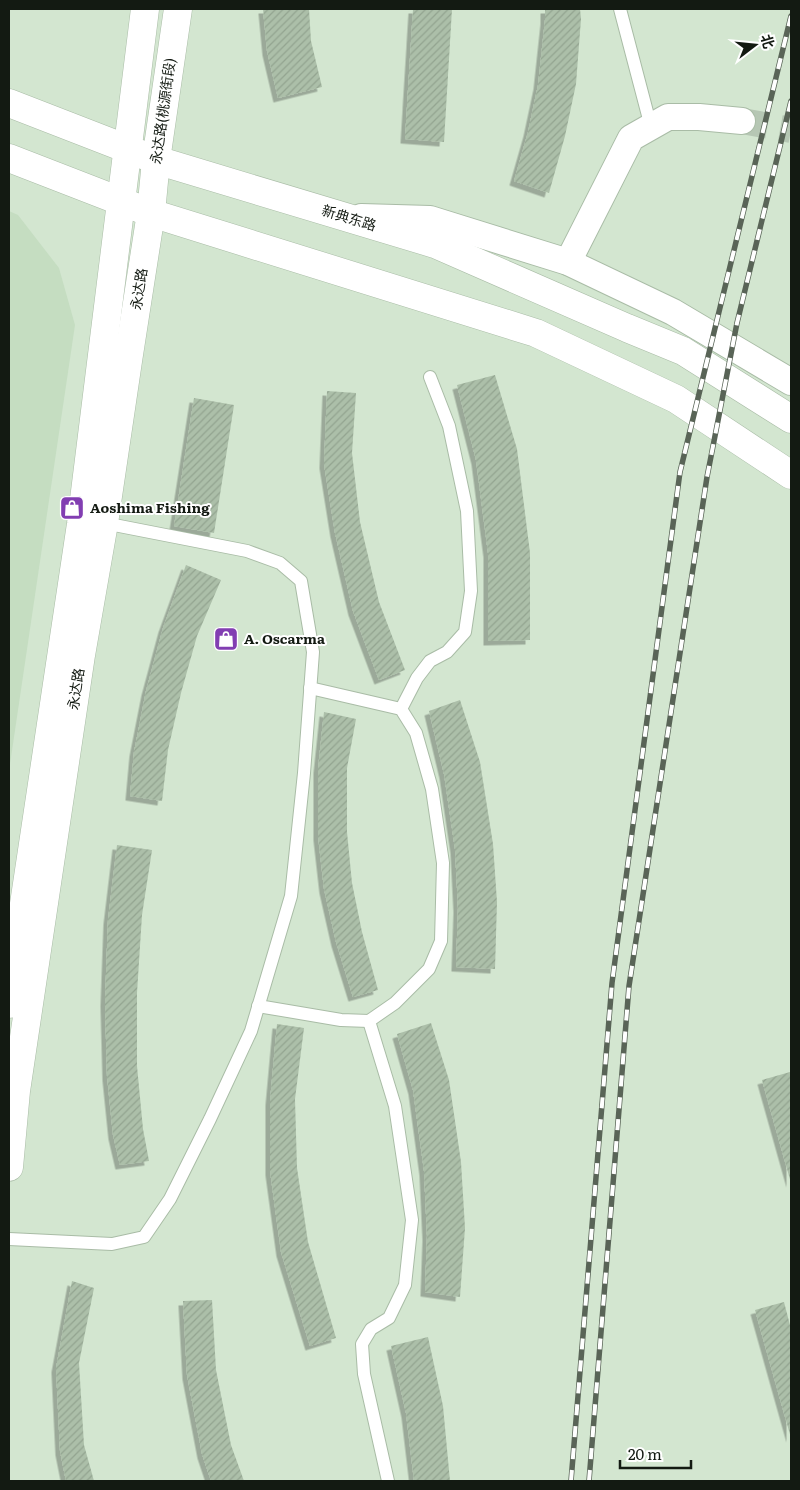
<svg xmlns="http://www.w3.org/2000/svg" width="800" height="1490" font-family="Literata,'Noto Sans SC',serif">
	<defs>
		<pattern id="building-hatch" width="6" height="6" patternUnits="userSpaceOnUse" patternTransform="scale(1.25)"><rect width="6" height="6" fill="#acbfa9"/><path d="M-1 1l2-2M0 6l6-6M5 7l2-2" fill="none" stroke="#93a490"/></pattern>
		<filter id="shadow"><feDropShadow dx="-4.5" dy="4.5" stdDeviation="0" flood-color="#0004"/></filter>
	</defs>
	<rect width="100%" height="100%" fill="#d3e6d0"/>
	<path fill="#c5ddc1" d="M 9,211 L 18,215 L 59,268 L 75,325 L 9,771 Z"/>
	<g fill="url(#building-hatch)" filter="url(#shadow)">
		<path d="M 263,9 L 309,9 L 311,41 L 322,87 L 278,98 L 267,51 Z"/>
		<path d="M 413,9 L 452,9 L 444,142 L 405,139 Z"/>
		<path d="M 545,9 L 580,9 L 581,19 L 576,84 L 565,136 L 549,193 L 514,181 L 528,132 L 538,85 L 545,20 Z"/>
		<path d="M 495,375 L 517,449 L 530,553 L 530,640 L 488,641 L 488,553 L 476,460 L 457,385 Z"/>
		<path d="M 327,391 L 356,393 L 352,453 L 360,522 L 379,602 L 405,670 L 379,680 L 353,611 L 335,533 L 324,464 Z"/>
		<path d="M 194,398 L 234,405 L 214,533 L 174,526 Z"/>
		<path d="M 186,565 L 221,580 L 197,636 L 181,693 L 168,750 L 162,801 L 130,796 L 134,752 L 146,691 L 163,628 Z"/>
		<path d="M 460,700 L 480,762 L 493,844 L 497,902 L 495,969 L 456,967 L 458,908 L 455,849 L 444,774 L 429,711 Z"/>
		<path d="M 324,712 L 356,719 L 347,768 L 347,832 L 352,883 L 362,932 L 378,990 L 353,997 L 336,942 L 324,889 L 318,836 L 318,769 Z"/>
		<path d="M 117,845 L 152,850 L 142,915 L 137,993 L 137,1066 L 143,1129 L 149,1161 L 120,1165 L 113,1135 L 107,1076 L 105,1002 L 108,920 Z"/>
		<path d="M 431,1023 L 449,1080 L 461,1162 L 465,1228 L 460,1297 L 425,1292 L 427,1236 L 424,1171 L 413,1090 L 397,1034 Z"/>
		<path d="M 277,1024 L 304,1028 L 295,1099 L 297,1168 L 308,1242 L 336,1338 L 310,1346 L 281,1252 L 270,1171 L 270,1101 Z"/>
		<path d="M 790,1072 L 791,1075 L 791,1183 L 762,1080 Z"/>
		<path d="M 72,1281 L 94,1288 L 79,1363 L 84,1445 L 94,1481 L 66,1481 L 60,1451 L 56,1368 Z"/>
		<path d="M 212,1300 L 216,1370 L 231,1445 L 244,1481 L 211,1481 L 202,1454 L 187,1375 L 183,1301 Z"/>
		<path d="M 784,1302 L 791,1329 L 791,1438 L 755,1310 Z"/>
		<path d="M 428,1337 L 443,1406 L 450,1481 L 414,1481 L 406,1413 L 391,1346 Z"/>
	</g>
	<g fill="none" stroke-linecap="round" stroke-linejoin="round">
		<path stroke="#b6c7b4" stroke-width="26" stroke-dasharray="26 13" stroke-linecap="butt" d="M 742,121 L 791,130"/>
		<defs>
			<g id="lane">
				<path d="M 620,9 L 651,127"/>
				<path d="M 401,709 L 417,678 L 430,661 L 447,652 L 465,632 L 471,591 L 467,511 L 449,426 L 430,377"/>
				<path d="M 258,1006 L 341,1020 L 369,1021 L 395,1003 L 429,969 L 441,941 L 443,863 L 432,789 L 416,733 L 401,709 L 310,688"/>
				<path d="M 369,1021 L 395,1106 L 412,1220 L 405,1285 L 389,1318 L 371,1329 L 362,1344 L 364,1374 L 388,1481"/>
				<path d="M 9,1239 L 112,1244 L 144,1237 L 170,1199 L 210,1119 L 251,1031 L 291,896 L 304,773 L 313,652 L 301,581 L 280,563 L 247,551 L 104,523"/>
			</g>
			<g id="street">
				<path d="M 361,217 L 430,219 L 568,262 L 673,312 L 791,382"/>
				<path d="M 568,262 L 631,138 L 668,117 L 699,117 L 742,121"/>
			</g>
			<g id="secondary">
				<path d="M 9,103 L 156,160 L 435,244 L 627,328 L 683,351 L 791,419"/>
				<path d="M 9,158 L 151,213 L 536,333 L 676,399 L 791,475"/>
			</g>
			<g id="primary">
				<path d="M 9,1004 L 81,524 L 145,9"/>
				<path d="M 9,1167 L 16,1091 L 81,655 L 104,523 L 128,361 L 151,213 L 156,160 L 178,9"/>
			</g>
		</defs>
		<use href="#lane" stroke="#a9bca6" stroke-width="14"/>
		<use href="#street" stroke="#a9bca6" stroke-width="28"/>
		<use href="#secondary" stroke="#a9bca6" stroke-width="29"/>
		<use href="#primary" stroke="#a9bca6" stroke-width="29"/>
		<use href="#lane" stroke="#fff" stroke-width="12"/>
		<use href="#street" stroke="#fff" stroke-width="26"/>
		<use href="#secondary" stroke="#fff" stroke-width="28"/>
		<use href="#primary" stroke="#fff" stroke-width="28"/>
		<defs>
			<g id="rail">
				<path d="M 571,1481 L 612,983 L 680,472 L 791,16"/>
				<path d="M 589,1481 L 629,986 L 707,477 L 737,323 L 791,101"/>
			</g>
		</defs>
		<use href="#rail" stroke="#596457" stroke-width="5.5"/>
		<use href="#rail" stroke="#fff" stroke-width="4" stroke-dasharray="11" stroke-linecap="butt"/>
	</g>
	<defs>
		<symbol id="shop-square" viewBox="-11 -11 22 22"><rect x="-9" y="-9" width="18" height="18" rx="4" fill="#823eb2" stroke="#fff"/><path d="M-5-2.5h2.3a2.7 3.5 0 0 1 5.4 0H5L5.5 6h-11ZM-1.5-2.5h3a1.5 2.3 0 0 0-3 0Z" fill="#fff"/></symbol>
	</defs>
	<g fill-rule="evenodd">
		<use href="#shop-square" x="58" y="494" width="28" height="28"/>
		<use href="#shop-square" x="212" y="625" width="28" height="28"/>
	</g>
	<g text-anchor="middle" stroke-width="4" stroke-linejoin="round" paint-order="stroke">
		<g font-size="14" fill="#131a12" stroke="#fff">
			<text transform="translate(163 111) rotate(-82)" y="5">永达路(桃源街段)</text>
			<text transform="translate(349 218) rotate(17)" y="5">新典东路</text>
			<text transform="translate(139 289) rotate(-81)" y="5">永达路</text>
			<text transform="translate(76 689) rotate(-81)" y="5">永达路</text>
		</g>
		<g font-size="14" font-weight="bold" fill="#131a12" stroke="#fff" text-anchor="start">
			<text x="90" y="513">Aoshima Fishing</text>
			<text x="244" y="644">A. Oscarma</text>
		</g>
	</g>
	<rect width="800" height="1490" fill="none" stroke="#131a12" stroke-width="20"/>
	<g transform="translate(755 45) rotate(74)" stroke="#ffffff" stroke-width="4" paint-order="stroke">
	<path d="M0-4L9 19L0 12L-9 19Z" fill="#131a12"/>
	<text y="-8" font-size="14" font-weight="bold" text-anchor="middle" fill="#131a12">北</text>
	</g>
	<path d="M620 1460v8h71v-8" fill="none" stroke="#131a12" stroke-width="2.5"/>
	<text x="628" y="1460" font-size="15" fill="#131a12" stroke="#ffffff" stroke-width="4" paint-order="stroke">20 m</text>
</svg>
